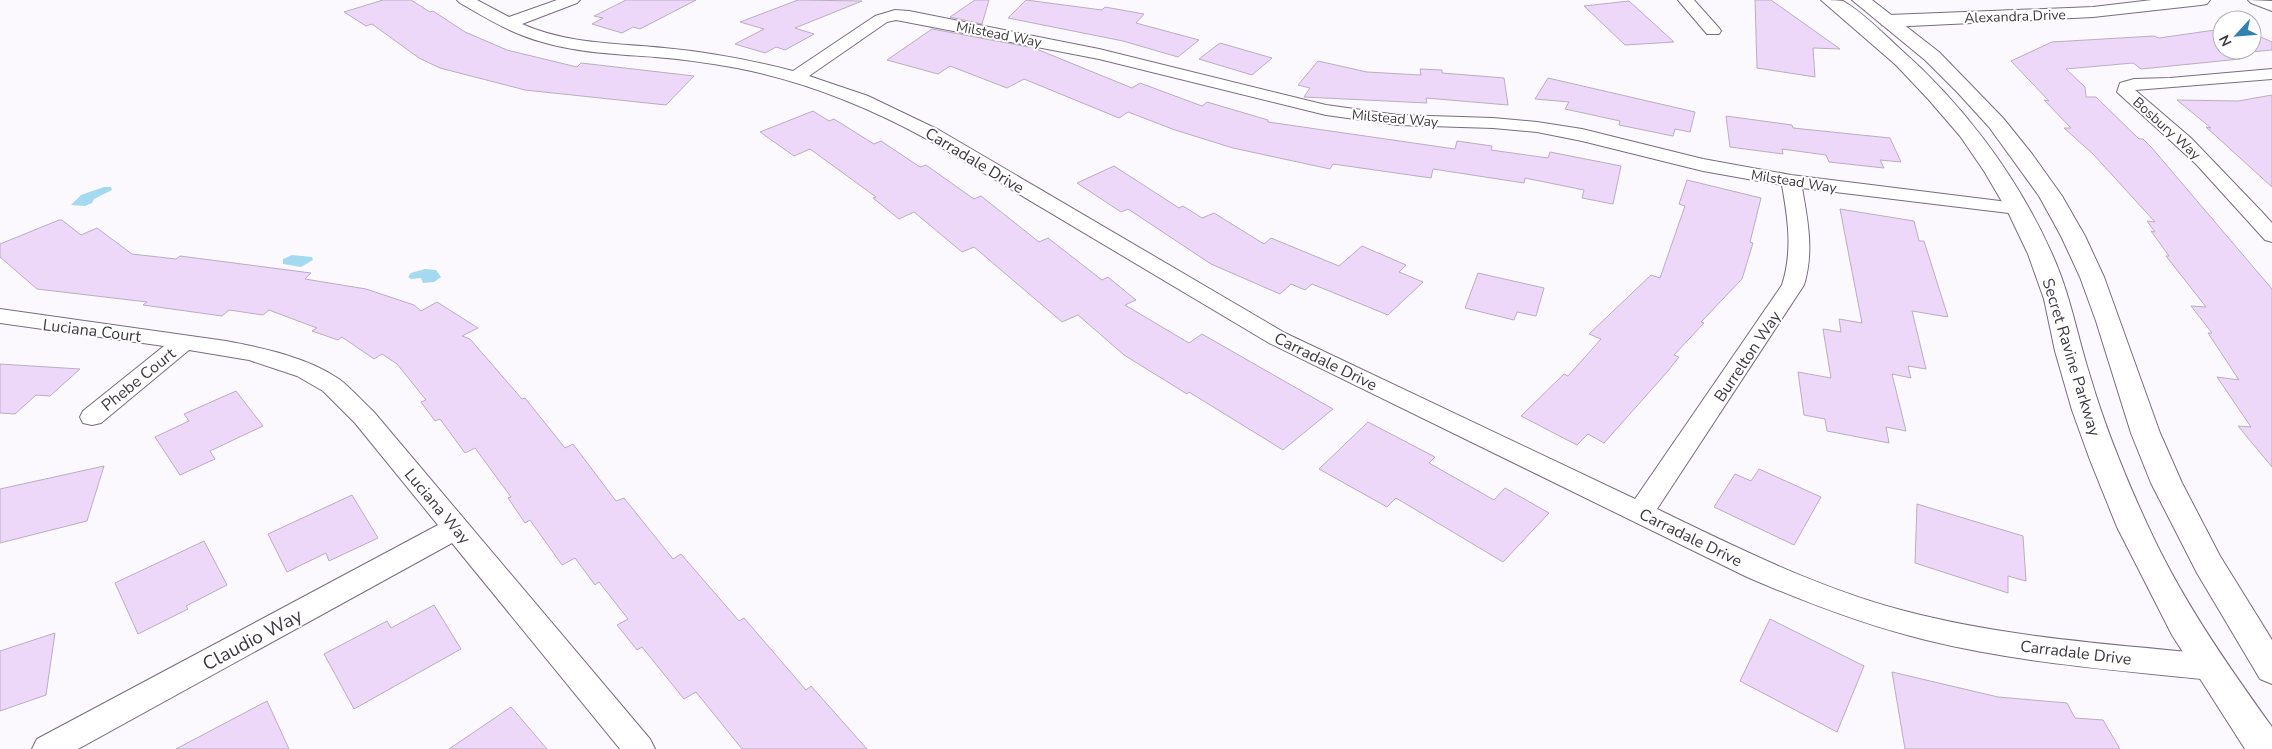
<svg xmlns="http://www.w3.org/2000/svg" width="2272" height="749" font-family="'Nunito Sans',sans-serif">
	<rect width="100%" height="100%" fill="#fcf9fe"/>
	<g fill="#a4d9f0">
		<path d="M 104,187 L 111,187 L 112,190 L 94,199 L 92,203 L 85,206 L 71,205 L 81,195 Z"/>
		<path d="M 292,255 L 312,257 L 313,260 L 301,267 L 283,264 L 283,259 Z"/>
		<path d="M 425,269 L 436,270 L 441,277 L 434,282 L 423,283 L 421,278 L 411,279 L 408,277 L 411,273 Z"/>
	</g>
	<g fill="#eed8fa" stroke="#baadc1">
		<path d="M 383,0 L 411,0 L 430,12 L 433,11 L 465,32 L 507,50 L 577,67 L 581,63 L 694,76 L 666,105 L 525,90 L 440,68 L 419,58 L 372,24 L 366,26 L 344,12 Z"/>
		<path d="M 626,0 L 696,0 L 640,29 L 633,27 L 622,33 L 592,24 L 603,18 L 594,16 Z"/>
		<path d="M 798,0 L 862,1 L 795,28 L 814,34 L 785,50 L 776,47 L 765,53 L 735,44 L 764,29 L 740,22 Z"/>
		<path d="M 975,0 L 989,0 L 982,24 L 950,17 Z"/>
		<path d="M 1026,0 L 1102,10 L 1105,7 L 1144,14 L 1136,23 L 1199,40 L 1178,57 L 1123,41 L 1008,18 Z"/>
		<path d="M 1755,0 L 1771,0 L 1840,49 L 1813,48 L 1815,77 L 1757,68 Z"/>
		<path d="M 1629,1 L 1674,42 L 1625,45 L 1584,6 Z"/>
		<path d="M 932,29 L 1034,48 L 1132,88 L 1140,83 L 1202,106 L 1207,102 L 1268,120 L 1268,122 L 1455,149 L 1457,141 L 1492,146 L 1491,150 L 1548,158 L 1550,152 L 1621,166 L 1613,204 L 1582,198 L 1584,190 L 1525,178 L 1524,183 L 1433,169 L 1431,178 L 1333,164 L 1330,169 L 1233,148 L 1175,130 L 1128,112 L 1119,118 L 1024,79 L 1007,88 L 950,66 L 938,74 L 887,60 Z"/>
		<path d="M 2222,29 L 2222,50 L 2252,50 L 2252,33 L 2272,42 L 2272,50 L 2230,54 L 2240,59 L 2141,69 L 2133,63 L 2066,69 L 2085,87 L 2086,97 L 2096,97 L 2139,139 L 2143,139 L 2152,148 L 2272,289 L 2272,467 L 2238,426 L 2251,427 L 2217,377 L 2239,380 L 2208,333 L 2212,333 L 2191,306 L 2206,307 L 2166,256 L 2169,256 L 2151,231 L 2155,232 L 2147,221 L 2155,222 L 2093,154 L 2064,128 L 2071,128 L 2044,100 L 2049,101 L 2011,61 L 2052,42 L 2154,36 L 2159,38 Z"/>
		<path d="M 1220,43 L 1272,58 L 1252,75 L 1199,59 Z"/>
		<path d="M 1318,61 L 1367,72 L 1421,75 L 1420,69 L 1442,70 L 1442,73 L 1504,78 L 1508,105 L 1426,98 L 1427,103 L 1304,97 L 1310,88 L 1298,85 Z"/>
		<path d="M 1548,78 L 1695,112 L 1690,132 L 1675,129 L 1673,136 L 1619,125 L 1620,121 L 1565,109 L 1569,102 L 1535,99 Z"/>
		<path d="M 2272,95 L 2272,187 L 2206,127 L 2211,128 L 2177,100 L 2238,101 Z"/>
		<path d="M 813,111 L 829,121 L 834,119 L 874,144 L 881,141 L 920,167 L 926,165 L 974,199 L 981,196 L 1039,242 L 1048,238 L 1102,280 L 1108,277 L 1136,300 L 1125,305 L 1189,343 L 1202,334 L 1333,409 L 1283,450 L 1189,392 L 1187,394 L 1124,355 L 1078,315 L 1062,322 L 974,247 L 962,252 L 914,212 L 899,219 L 873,198 L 876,197 L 810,149 L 794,156 L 760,132 Z"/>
		<path d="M 1726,116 L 1792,125 L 1793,128 L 1890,138 L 1901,162 L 1880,160 L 1884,168 L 1829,162 L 1826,155 L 1782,149 L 1783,154 L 1730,147 Z"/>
		<path d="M 1114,166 L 1179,208 L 1183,206 L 1202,218 L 1214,213 L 1264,244 L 1271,238 L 1339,266 L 1362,246 L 1406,265 L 1399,272 L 1423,282 L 1388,315 L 1312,284 L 1305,290 L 1291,284 L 1280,294 L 1211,264 L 1128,209 L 1121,212 L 1077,183 Z"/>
		<path d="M 1687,180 L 1761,198 L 1750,242 L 1753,243 L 1742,279 L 1701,322 L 1704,323 L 1674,355 L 1679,357 L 1668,371 L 1604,443 L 1588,434 L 1577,445 L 1521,416 L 1564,374 L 1568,376 L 1601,339 L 1589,334 L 1651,275 L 1660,278 L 1685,206 L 1679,204 Z"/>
		<path d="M 1840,209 L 1914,221 L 1919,241 L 1924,241 L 1948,317 L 1912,311 L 1926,369 L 1908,366 L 1911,378 L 1892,374 L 1906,431 L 1886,427 L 1889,443 L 1827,431 L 1825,419 L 1804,415 L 1798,372 L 1831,378 L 1823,329 L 1841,332 L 1839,319 L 1862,323 Z"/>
		<path d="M 59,220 L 62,220 L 81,235 L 97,228 L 132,254 L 176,259 L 180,256 L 311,273 L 305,279 L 366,289 L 414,305 L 421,311 L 437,302 L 478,328 L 462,336 L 470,339 L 522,399 L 525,398 L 565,448 L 573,444 L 616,501 L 624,498 L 673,559 L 681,554 L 739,621 L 744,618 L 806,690 L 811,686 L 867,749 L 742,749 L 696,692 L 684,699 L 642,647 L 637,650 L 617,625 L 628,619 L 599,582 L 595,585 L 575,558 L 562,565 L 530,520 L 525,523 L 508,498 L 511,497 L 475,448 L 465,453 L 440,419 L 435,421 L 421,402 L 426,400 L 397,364 L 382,354 L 374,359 L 342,337 L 338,340 L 312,331 L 317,328 L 269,310 L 263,315 L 229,310 L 222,316 L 143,305 L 147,302 L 37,289 L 0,257 L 0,244 Z"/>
		<path d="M 1478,273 L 1544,288 L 1536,316 L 1517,312 L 1514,320 L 1465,308 Z"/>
		<path d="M 0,364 L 80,369 L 50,396 L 36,395 L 15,414 L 0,413 Z"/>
		<path d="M 236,391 L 263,426 L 210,451 L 215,459 L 180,475 L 155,437 L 189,421 L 184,414 Z"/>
		<path d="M 1368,422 L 1435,457 L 1429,463 L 1494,500 L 1505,488 L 1549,513 L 1503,562 L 1396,498 L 1387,507 L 1319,469 Z"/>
		<path d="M 104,466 L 87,521 L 0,543 L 0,489 Z"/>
		<path d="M 1759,469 L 1821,497 L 1794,545 L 1714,507 L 1735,474 L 1751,481 Z"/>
		<path d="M 352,495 L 378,538 L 329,561 L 326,553 L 287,572 L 268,534 Z"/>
		<path d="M 1917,504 L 2023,536 L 2026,581 L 2008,576 L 2008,593 L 1915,563 Z"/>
		<path d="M 204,541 L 227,585 L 186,606 L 188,609 L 138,634 L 115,583 Z"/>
		<path d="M 434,605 L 461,649 L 354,709 L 324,654 L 387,621 L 391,628 Z"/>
		<path d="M 1770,619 L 1864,666 L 1837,732 L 1740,681 Z"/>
		<path d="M 55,633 L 46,695 L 0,711 L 0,651 Z"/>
		<path d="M 1892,672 L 1998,697 L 2067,703 L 2075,718 L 2103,720 L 2120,749 L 1905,749 Z"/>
		<path d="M 267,701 L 289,749 L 176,749 Z"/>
		<path d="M 511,707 L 547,749 L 449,749 Z"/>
	</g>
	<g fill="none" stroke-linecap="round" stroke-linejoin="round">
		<defs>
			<g id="minor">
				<path d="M 457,0 L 477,0 L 509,17 L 557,0 L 580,0 L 577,3 L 522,24 C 567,44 615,43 664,48 C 708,52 750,60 793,71 L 875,16 L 895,10 L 909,11 L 1099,49 L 1326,105 L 1398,115 L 1493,118 L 1537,122 L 1582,129 L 1703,159 L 1791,175 L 2024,204 L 2027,208 L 2024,212 L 2017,214 L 1802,188 C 1808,221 1814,252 1804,285 L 1657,509 C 1736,547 1815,587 1901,610 C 2002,637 2107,644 2211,654 L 2222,658 L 2226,667 L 2222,676 L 2211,680 C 2116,670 2019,663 1926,640 C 1864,625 1805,602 1747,577 L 1269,343 L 925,138 C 866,106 804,81 737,68 C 710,63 682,59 655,57 C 617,54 579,53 542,42 C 512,34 486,18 460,3 ZM 896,20 L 1099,59 L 1326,115 L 1398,125 L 1493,128 L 1537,132 L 1582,141 L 1703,171 L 1782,185 C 1788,219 1793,251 1782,285 L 1635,499 L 1285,333 L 939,130 L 868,96 L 809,76 L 887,22 Z"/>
				<path d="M 1678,0 L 1694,0 L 1719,28 L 1721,31 L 1719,34 L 1707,34 Z"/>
				<path d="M 2248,0 L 2272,1 L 2272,11 L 2251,3 Z"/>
				<path d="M 2272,69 L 2272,79 L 2135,90 L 2191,138 L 2262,212 L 2272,223 L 2272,242 L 2265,240 L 2196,164 L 2117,92 L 2120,83 L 2134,79 L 2170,78 Z"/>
				<path d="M 0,309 L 226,341 C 263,348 307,357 339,379 C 351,388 362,401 373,411 L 650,739 L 655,749 L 620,749 L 452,543 L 78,749 L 32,749 L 37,739 L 438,525 L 355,423 L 323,391 L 297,376 L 249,360 L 189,350 L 101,423 L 92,425 L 83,423 L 80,417 L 83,411 L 164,346 L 0,323 Z"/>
			</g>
			<path id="tertiary" d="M 2152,0 L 2210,0 L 2207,4 L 2201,5 L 2093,17 L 1889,27 L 1882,25 L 1880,21 L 1882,17 L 1889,15 L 2093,7 Z"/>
			<g id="secondary">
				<path d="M 1821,0 C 1827,0 1837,0 1843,1 C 1861,11 1882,32 1897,46 C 1962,103 2017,175 2052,254 C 2070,293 2077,335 2090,376 C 2105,427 2125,476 2147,524 C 2180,597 2226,663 2272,727 L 2272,749 L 2245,749 L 2172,635 L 2117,527 L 2090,460 L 2072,410 L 2055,351 L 2044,299 L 2028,254 L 2008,212 L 1984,171 L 1960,136 L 1929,100 L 1896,65 Z"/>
				<path d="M 1852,0 L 1872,0 L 1939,52 L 2003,118 L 2032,154 L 2062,196 L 2085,236 L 2104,277 L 2160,433 L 2182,483 L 2220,556 L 2272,640 L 2272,684 L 2260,679 L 2197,573 L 2151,483 L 2131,433 L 2096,321 L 2080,277 L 2061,236 L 2039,196 L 1989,127 L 1958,93 L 1925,60 Z"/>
			</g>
		</defs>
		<use href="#minor" stroke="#796c7f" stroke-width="2"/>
		<use href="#tertiary" stroke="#796c7f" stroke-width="2"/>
		<use href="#secondary" stroke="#796c7f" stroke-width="2"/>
		<use href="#minor" fill="#fff" fill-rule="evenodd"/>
		<use href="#tertiary" fill="#fff" fill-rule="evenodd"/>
		<use href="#secondary" fill="#fff" fill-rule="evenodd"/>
	</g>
	<g text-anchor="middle" stroke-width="4" stroke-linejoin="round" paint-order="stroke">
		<g font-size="14" fill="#3e3941" stroke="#fff">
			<text transform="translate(2015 16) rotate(-2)" y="5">Alexandra Drive</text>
			<text transform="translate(999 34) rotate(11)" y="5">Milstead Way</text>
			<text transform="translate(1395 118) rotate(5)" y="5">Milstead Way</text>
			<text transform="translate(2167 128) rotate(42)" y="5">Bosbury Way</text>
			<text transform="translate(1794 181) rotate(9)" y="5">Milstead Way</text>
		</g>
		<g font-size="16" fill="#3e3941" stroke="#fff">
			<text transform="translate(975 160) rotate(31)" y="6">Carradale Drive</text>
			<text transform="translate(92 330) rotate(7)" y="6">Luciana Court</text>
			<text transform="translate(1747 356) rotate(-56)" y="6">Burrelton Way</text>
			<text transform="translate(2072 357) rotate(73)" y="6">Secret Ravine Parkway</text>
			<text transform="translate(1326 361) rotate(26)" y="6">Carradale Drive</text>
			<text transform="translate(138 379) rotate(-39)" y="6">Phebe Court</text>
			<text transform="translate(438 506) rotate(50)" y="6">Luciana Way</text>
			<text transform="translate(1691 537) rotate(26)" y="6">Carradale Drive</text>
			<text transform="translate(2076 652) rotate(7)" y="6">Carradale Drive</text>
		</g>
		<g font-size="19" fill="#3e3941" stroke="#fff">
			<text transform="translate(252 639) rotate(-28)" y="7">Claudio Way</text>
		</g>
	</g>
	<g transform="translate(2237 35) rotate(244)"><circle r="24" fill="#ffffff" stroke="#b2b0b3"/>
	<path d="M0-4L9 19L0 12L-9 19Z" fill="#3082b3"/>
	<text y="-8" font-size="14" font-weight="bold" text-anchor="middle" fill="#3e3941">N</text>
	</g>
</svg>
